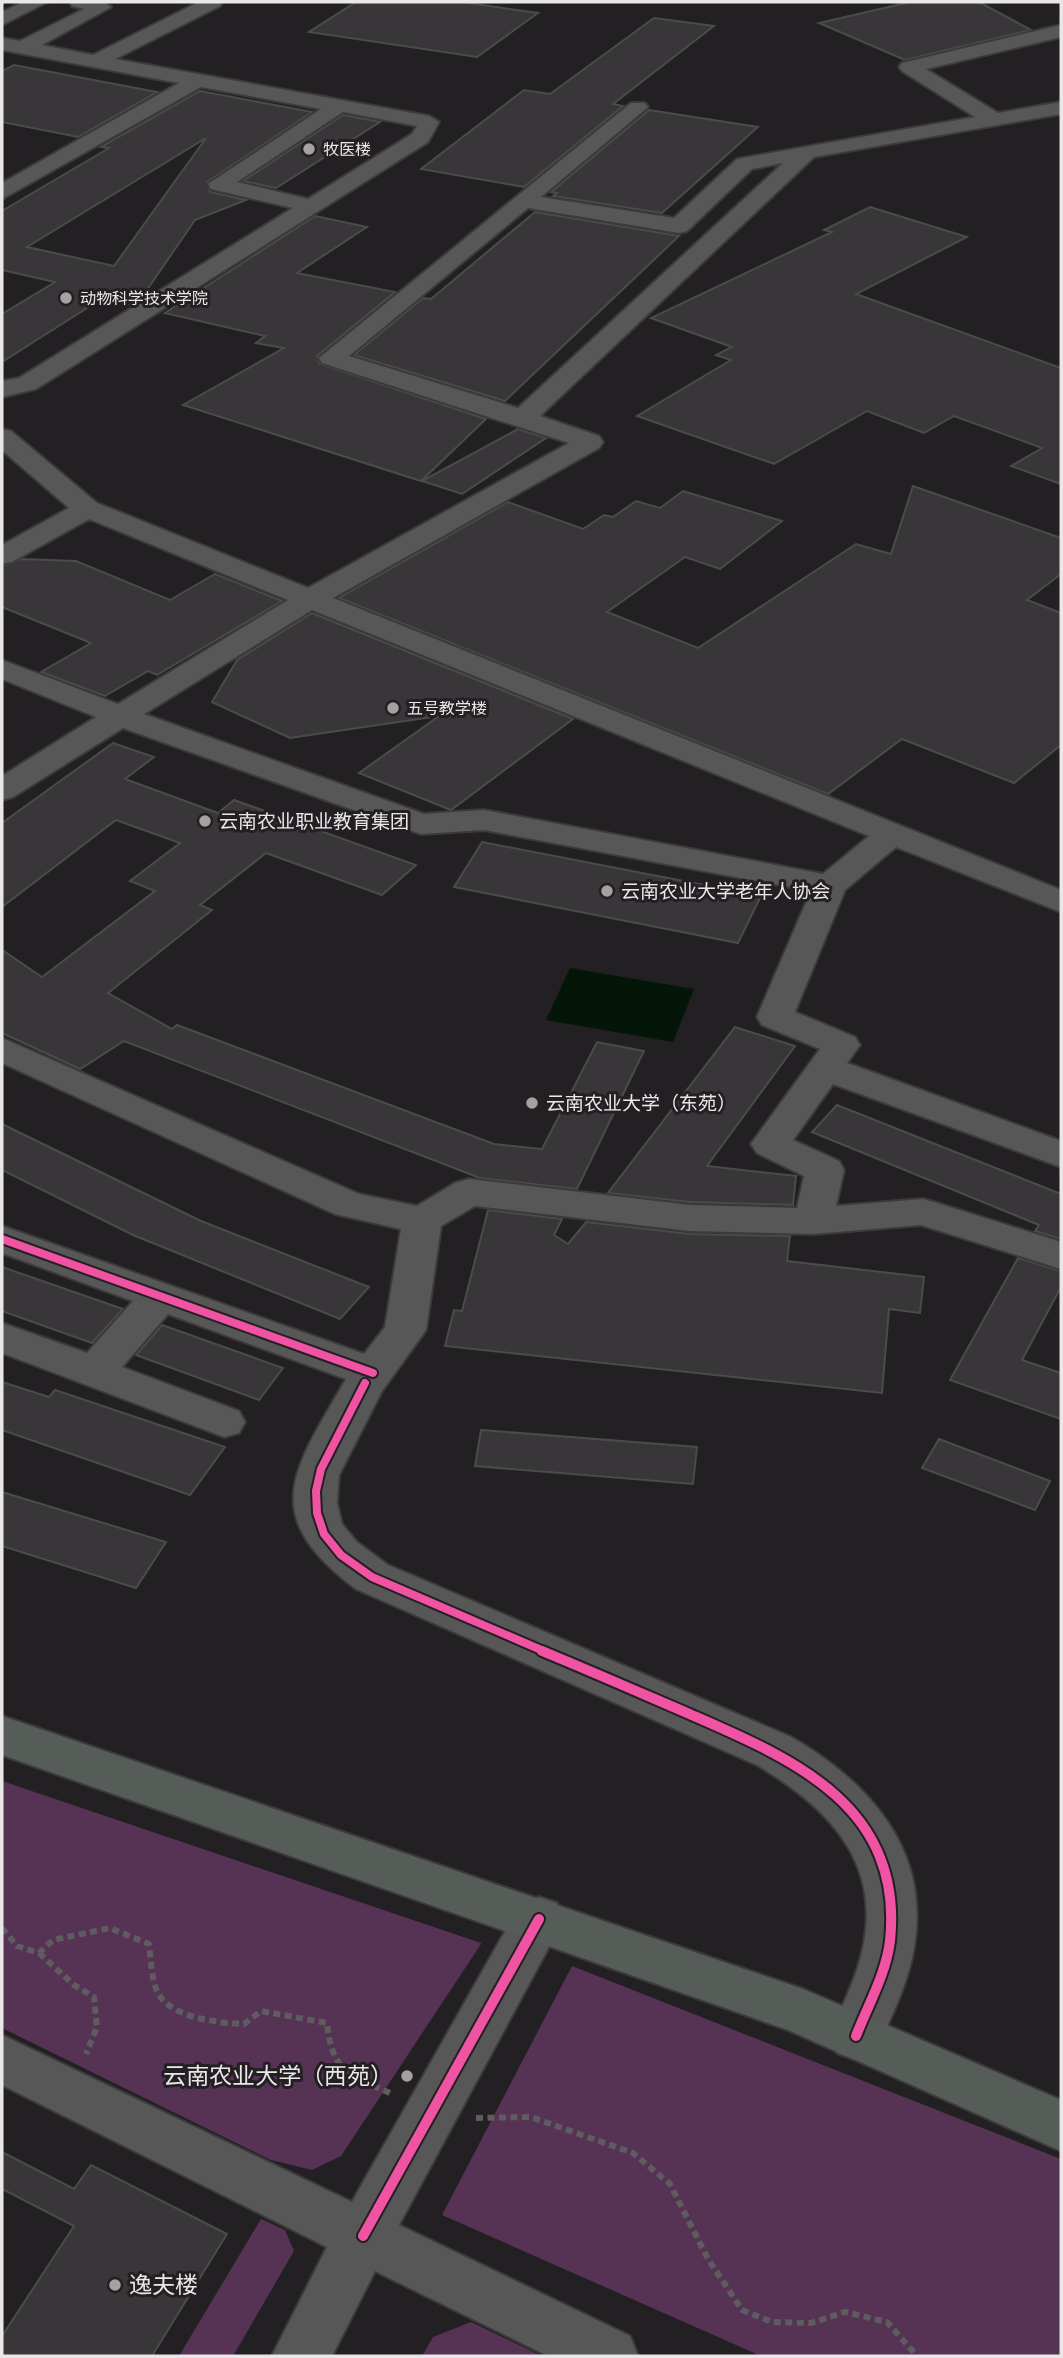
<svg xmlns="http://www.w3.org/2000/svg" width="1063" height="2358" font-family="'IBM Plex Sans','Noto Sans SC',sans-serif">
	<rect width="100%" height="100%" fill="#222022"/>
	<g fill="#563355">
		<path d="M 2,1781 L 481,1943 L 481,1944 L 341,2156 L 312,2170 L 271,2160 L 2,2028 Z"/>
		<path d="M 572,1966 L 1061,2159 L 1061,2356 L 761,2356 L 442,2215 Z"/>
		<path d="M 261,2219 L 285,2230 L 294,2251 L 233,2356 L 179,2356 Z"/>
		<path d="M 471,2322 L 542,2356 L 422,2356 L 433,2337 Z"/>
	</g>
	<path fill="#031607" d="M 570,968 L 694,989 L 673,1042 L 546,1020 Z"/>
	<g fill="#383638" stroke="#4c4b4c" stroke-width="2" fill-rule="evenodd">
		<path d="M 356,2 L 462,2 L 538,13 L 477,57 L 309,32 Z"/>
		<path d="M 910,2 L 979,2 L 1031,30 L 905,60 L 819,23 Z"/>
		<path d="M 654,18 L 714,26 L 613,104 L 623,106 L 524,187 L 421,169 L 524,90 L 550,94 Z"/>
		<path d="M 14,65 L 157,92 L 78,137 L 2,122 L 2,71 Z"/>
		<path d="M 200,91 L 312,112 L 207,182 L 210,192 L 246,200 L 195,220 L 140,300 L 132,305 L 103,298 L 2,362 L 2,314 L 55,282 L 2,270 L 2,211 L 109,148 L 101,147 ZM 206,138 L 114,266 L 27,247 Z"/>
		<path d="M 649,110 L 758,127 L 662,213 L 553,196 L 557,193 L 551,192 Z"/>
		<path d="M 343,115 L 380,122 L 276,188 L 243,181 Z"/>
		<path d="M 870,207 L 967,237 L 856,294 L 1061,368 L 1061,484 L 1011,466 L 1042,448 L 954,416 L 924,433 L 867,411 L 774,464 L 637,416 L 731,360 L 716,355 L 732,347 L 651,318 L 832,232 L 824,230 Z"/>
		<path d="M 535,212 L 679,236 L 505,401 L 354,355 L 423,298 L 431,299 Z"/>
		<path d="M 315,216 L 367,227 L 297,273 L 395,292 L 317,356 L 320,364 L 486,419 L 421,481 L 183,405 L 284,348 L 256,343 L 265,336 L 165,313 Z"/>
		<path d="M 518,429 L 546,438 L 462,494 L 422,481 Z"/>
		<path d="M 913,486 L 1061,538 L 1061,574 L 1027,600 L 1061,613 L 1061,745 L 1014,783 L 902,739 L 828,794 L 339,598 L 508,502 L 583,529 L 604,515 L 613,517 L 636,501 L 660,508 L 683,491 L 782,521 L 720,569 L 685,557 L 607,612 L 698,648 L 856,544 L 891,554 Z"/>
		<path d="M 22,559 L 76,561 L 170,600 L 215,574 L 282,601 L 157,675 L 148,671 L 105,696 L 41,672 L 91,643 L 2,607 L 2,566 Z"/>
		<path d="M 312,613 L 573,719 L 451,810 L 359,773 L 439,716 L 290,738 L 212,702 L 237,660 Z"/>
		<path d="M 113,743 L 154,757 L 125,779 L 218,813 L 234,800 L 416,865 L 382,895 L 266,853 L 200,905 L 212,910 L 108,993 L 172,1029 L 177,1025 L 494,1144 L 542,1149 L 597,1042 L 644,1051 L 577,1189 L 480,1178 L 124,1041 L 80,1069 L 2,1033 L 2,950 L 42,977 L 155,891 L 130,881 L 180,843 L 116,820 L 2,907 L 2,823 Z"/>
		<path d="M 482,842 L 761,896 L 738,943 L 454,887 Z"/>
		<path d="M 735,1027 L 795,1046 L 707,1166 L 796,1176 L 793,1205 L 690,1202 L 608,1193 Z"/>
		<path d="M 837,1105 L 1061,1194 L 1061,1239 L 1035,1231 L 1039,1225 L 812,1132 Z"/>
		<path d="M 2,1124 L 201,1221 L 369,1287 L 340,1319 L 133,1235 L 2,1170 Z"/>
		<path d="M 488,1210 L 562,1219 L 554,1235 L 568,1244 L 586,1222 L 690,1234 L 790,1236 L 787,1261 L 924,1277 L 920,1313 L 889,1309 L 882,1393 L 445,1346 L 454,1310 L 462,1311 Z"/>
		<path d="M 1018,1258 L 1061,1271 L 1061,1287 L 1022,1360 L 1061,1373 L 1061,1419 L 950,1380 Z"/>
		<path d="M 2,1267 L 123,1309 L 92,1343 L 2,1311 Z"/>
		<path d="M 162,1325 L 283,1368 L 259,1400 L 136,1355 Z"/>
		<path d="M 2,1382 L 49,1397 L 55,1390 L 225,1447 L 190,1495 L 2,1430 Z"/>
		<path d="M 481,1430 L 697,1447 L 693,1484 L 475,1466 Z"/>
		<path d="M 939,1439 L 1050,1481 L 1035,1510 L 922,1468 Z"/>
		<path d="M 2,1492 L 166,1542 L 136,1588 L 2,1546 Z"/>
		<path d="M 2,2152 L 74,2189 L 91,2165 L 227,2234 L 152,2356 L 2,2356 L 2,2336 L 74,2226 L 2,2189 Z"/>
	</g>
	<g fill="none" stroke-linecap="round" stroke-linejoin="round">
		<defs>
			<g id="minor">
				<path d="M 23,2 L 47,2 L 2,25 L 2,12 Z"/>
				<path d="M 70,2 L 104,2 L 111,7 L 42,45 L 93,55 L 199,2 L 222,2 L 220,6 L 115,59 L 429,116 L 439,122 L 428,142 L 36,389 L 2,397 L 2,381 L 19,378 L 293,208 L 211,189 L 208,184 L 321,109 L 201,87 L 2,199 L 2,183 L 179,83 L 2,50 L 2,38 L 20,41 L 84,9 L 72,6 ZM 343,112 L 417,126 L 412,134 L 308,199 L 237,182 Z"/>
				<path d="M 1061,25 L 1061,37 L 926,69 L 998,113 L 1061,102 L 1061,114 L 814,157 L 540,416 L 599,436 L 603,442 L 599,448 L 333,598 L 1061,890 L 1061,912 L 896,847 L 845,890 L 795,1012 L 855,1037 L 860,1045 L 847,1063 L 1061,1141 L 1061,1167 L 833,1084 L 793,1140 L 839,1161 L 844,1170 L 836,1206 L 923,1199 L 937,1203 L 1061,1242 L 1061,1269 L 921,1225 L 813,1234 L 690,1231 L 475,1206 L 441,1226 L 426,1330 L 382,1391 L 339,1475 L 337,1503 L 342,1524 L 357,1542 L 388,1565 L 791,1737 C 869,1782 931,1850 914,1948 C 908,1984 890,2020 875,2053 L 856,2060 L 837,2053 L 830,2036 C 840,2009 854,1984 861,1956 C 885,1864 829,1808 757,1765 L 356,1589 C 256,1514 294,1470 346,1379 L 168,1314 L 122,1367 L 239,1411 L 245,1422 L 239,1433 L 224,1437 L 2,1353 L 2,1323 L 87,1353 L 133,1301 L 2,1253 L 2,1226 L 364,1354 L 385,1327 L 401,1229 L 335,1214 L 2,1063 L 2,1038 L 359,1194 L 417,1206 L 455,1183 L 469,1179 L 690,1205 L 797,1208 L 804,1176 L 757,1153 L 751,1144 L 820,1049 L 762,1025 L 757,1017 L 811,891 L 484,830 L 421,834 L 123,728 L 13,797 L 2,800 L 2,776 L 96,717 L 2,679 L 2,660 L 118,704 L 288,600 L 89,519 L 12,562 L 2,564 L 2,545 L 69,508 L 2,450 L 2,429 L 11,431 L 97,503 L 308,588 L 569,443 L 322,363 L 319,358 L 631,103 L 645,103 L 648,107 L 541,197 L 674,218 L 737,159 L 975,117 L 902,71 L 899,67 L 902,63 ZM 783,163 L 518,408 L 349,356 L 528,208 L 679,233 L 687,231 L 752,169 ZM 312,610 L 869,836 L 823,874 L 484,810 L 424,814 L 144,714 Z"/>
				<path d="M 539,1897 L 557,1903 L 564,1919 L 399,2225 L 630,2336 L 638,2356 L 548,2356 L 375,2271 L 332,2356 L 272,2356 L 327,2247 L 2,2085 L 2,2035 L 352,2202 L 521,1903 Z"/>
			</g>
			<path id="major" d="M 2,1716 L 803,1989 L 1061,2100 L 1061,2151 L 788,2030 L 2,1755 Z"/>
		</defs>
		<use href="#minor" stroke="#3c3a3b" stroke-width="4"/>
		<use href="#major" stroke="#3c3a3b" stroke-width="4"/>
		<g stroke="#5e5c5e" stroke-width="6" stroke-dasharray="7 4.5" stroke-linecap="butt">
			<path d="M 2,1928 L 17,1946 L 39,1953 L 53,1940 L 110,1928 L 149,1944 C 151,1959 151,1980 158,1993 C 171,2018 218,2023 244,2024 L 261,2011 L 327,2023 C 332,2073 350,2075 392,2094"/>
			<path d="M 39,1953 L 74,1985 L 94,1997 L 97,2027 L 86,2054"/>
			<path d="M 476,2118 L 531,2117 L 633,2153 L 670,2184 L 708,2259 L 742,2310 L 772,2322 L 811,2323 L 845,2312 L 887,2322 L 917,2356"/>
		</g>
		<use href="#minor" fill="#585758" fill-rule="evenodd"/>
		<use href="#major" fill="#565c58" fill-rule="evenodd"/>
		<defs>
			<g id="cycleway-far1">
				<path d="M 2,1239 L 373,1373"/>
				<path d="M 365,1383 L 321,1469 L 316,1491 L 317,1513 L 324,1534 L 341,1555 L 372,1577 L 546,1652"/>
			</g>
			<g id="cycleway">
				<path d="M 542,1651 C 593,1672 643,1694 694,1716 C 795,1760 904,1807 890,1941 C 886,1974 868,2005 856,2036"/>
				<path d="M 363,2236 L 539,1919"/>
			</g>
		</defs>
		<use href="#cycleway-far1" stroke="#231f23" stroke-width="12"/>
		<use href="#cycleway" stroke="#231f23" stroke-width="14"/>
		<use href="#cycleway-far1" stroke="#f153a3" stroke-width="8"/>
		<use href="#cycleway" stroke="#f153a3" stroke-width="10"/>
	</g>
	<g fill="#a4a1a3" stroke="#231f23" stroke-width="2.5">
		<circle cx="309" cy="149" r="7"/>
		<circle cx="66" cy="298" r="7"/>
		<circle cx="393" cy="708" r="7"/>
		<circle cx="205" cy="821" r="7"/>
		<circle cx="607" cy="891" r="7"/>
		<circle cx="532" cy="1103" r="7"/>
		<circle cx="407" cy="2076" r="7"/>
		<circle cx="115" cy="2285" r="7"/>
	</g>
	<g text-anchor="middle" stroke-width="6" stroke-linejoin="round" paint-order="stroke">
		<g font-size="16" fill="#eae7e9" stroke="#231f23" text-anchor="start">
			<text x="323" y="155">牧医楼</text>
			<text x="80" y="304">动物科学技术学院</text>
			<text x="407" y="714">五号教学楼</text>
		</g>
		<g font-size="19" fill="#eae7e9" stroke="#231f23" text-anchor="start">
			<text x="219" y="828">云南农业职业教育集团</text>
			<text x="621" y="898">云南农业大学老年人协会</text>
			<text x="546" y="1110">云南农业大学（东苑）</text>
		</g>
		<g font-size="23" fill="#eae7e9" stroke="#231f23" text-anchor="end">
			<text x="393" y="2084">云南农业大学（西苑）</text>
			<text x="129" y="2293" text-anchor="start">逸夫楼</text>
		</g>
	</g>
	<rect width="1063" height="2358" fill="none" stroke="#eae7e9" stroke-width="7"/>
</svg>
